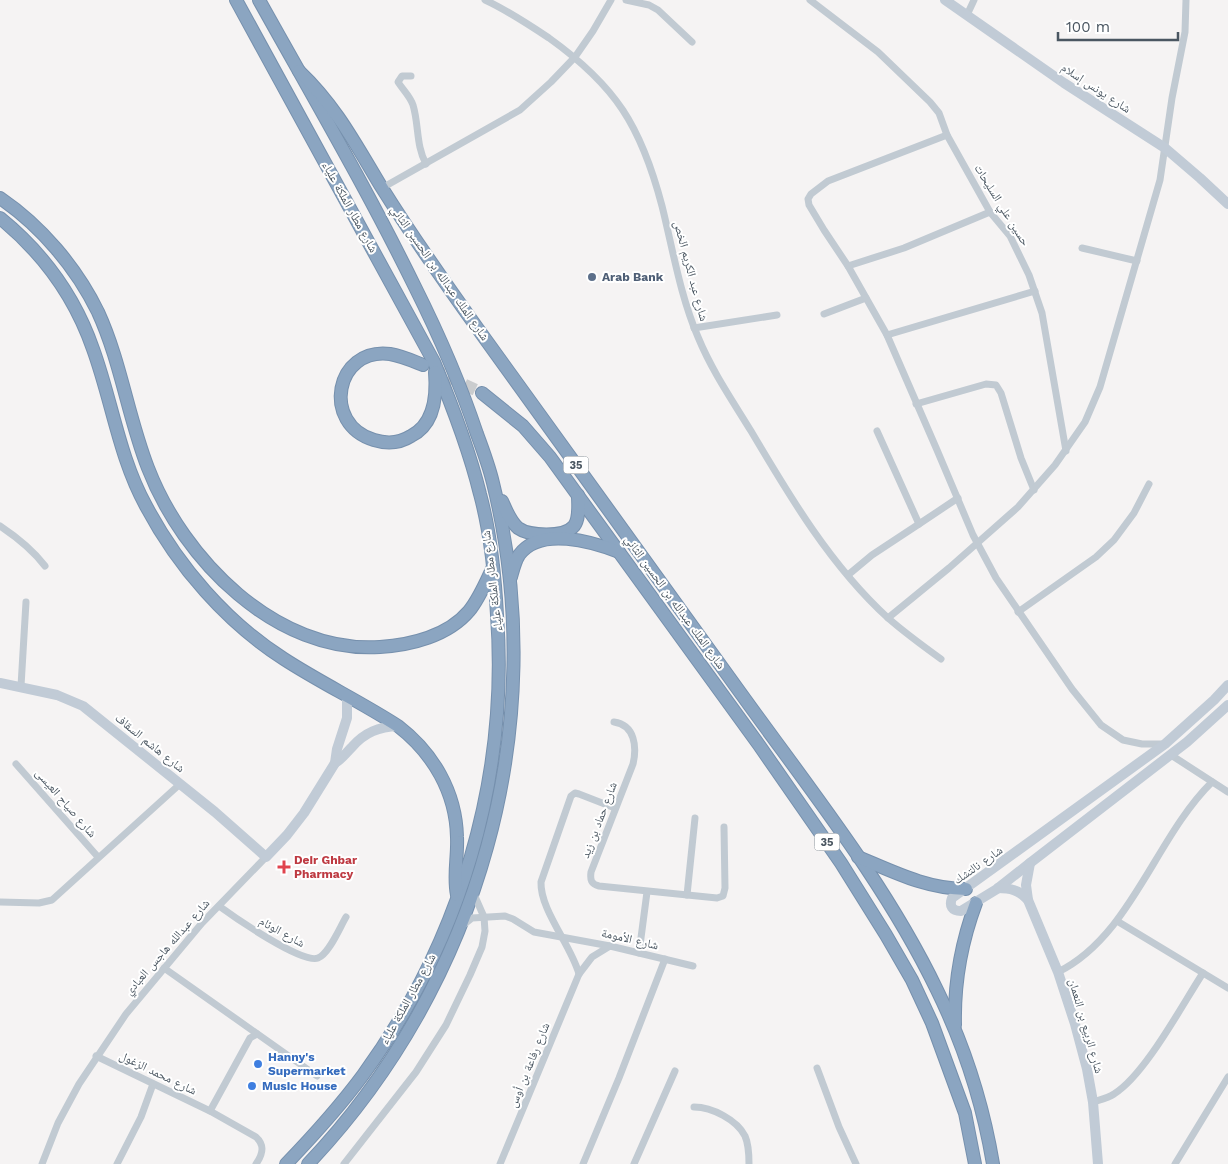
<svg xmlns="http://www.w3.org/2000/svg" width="1228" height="1164" font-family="'Work Sans','Noto Naskh Arabic',sans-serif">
	<rect width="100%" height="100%" fill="#f5f3f3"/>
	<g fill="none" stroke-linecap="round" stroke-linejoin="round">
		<path stroke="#caccce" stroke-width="12" stroke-dasharray="12 6" stroke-linecap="butt" d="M 432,369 L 482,393"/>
		<defs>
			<g id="highway">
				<path d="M 236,0 L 434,362 C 452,405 469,449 480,494 C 490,531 495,577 497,615 C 509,779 460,942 363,1075 C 340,1106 313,1136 286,1164"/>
				<path d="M 259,0 C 312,95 367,189 415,287 C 439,335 460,383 477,434 C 483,450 489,466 493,483 C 553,725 479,984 308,1164"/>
				<path d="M 299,71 C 336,106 356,145 382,188 C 412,236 445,283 478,329 C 566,451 654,573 742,695 C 811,791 886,884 937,990 C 964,1045 983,1104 993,1164"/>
				<path d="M 0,198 C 41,226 76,267 98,312 C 121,362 128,417 148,468 C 183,559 276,654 380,647 C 411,645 448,636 469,611 C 479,599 486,582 493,567"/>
				<path d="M 0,218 C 43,253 75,297 93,349 C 112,401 119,457 146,506 C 178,566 226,622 284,659 C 321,683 361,702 398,726 C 433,753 456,792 457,837 C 458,857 453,875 457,895"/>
				<path d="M 423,365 C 413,361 402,356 390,354 C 335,347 321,424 374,440 C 387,444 400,443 411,436 C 435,424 437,396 435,372"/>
				<path d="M 482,393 L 523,426 L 550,457 L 759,745 L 841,863 L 886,935 L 912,980 L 932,1023 L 965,1113 L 975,1164"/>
				<path d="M 502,501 C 506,510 510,521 518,528 C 529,536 564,538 574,526 C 580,518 578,505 578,495"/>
				<path d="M 511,577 C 513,570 515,561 519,555 C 540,526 593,542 619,552"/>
				<path d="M 858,857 C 894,872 927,889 966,889"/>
				<path d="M 955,1025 C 954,983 961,943 976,903"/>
			</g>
		</defs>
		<use href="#highway" stroke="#7690ad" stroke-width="14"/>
		<g stroke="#c1cad2" stroke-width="7">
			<path d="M 485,0 C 507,10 528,24 549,38 C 616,86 641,126 662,206 C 673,250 680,295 698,337 C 712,371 732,400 751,431 C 790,497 831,566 888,618 C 905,633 923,646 941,659"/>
			<path d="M 626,0 L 649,5 L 658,10 L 692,42"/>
			<path d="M 810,0 L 878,52 L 930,102 L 939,113 L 947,135 L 990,212 L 1010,236 L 1029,275 L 1042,313 L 1066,451"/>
			<path d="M 967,15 L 974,0"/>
			<path d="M 411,76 L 402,76 L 398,82 C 403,90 410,96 413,105 C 419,125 416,146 426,164"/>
			<path d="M 947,135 L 828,181 L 811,194 L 808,199 L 809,205 L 824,230 L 848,266 L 887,335 L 937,450 L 973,535 L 996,578 L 1072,689 L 1101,725 L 1123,740 L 1142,744 L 1165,744"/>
			<path d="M 382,188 L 520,110 L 551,82 L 575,57 L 593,31 L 611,0"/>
			<path d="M 1082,248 L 1137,261"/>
			<path d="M 848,266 L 904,248 L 990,212"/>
			<path d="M 824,314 L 866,298"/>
			<path d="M 694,328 L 777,315"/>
			<path d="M 887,335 L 1035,291"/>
			<path d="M 916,404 L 986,384 L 996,385 L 1001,393 L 1021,458 L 1034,490"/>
			<path d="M 877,431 L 919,524 L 958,498"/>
			<path d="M 0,526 C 18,538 32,549 45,566"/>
			<path d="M 848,575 L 872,555 L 919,524"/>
			<path d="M 1018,612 L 1096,557 L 1114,540 L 1134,513 L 1149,484"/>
			<path d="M 888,618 L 949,568 L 1018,507 L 1055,465 L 1085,422 L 1100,387 L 1160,180 L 1172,98 L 1185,32 L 1186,0"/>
			<path d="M 21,686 L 26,602"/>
			<path d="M 614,722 C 635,725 637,747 633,764 L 591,872 C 590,880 591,884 599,886 L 717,898 L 723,896 L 725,888 L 724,827"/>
			<path d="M 1171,755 L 1228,792"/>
			<path d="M 16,764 L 98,857"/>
			<path d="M 687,895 L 695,818"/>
			<path d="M 0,902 L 39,903 L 52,900 L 180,784"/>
			<path d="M 219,906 C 234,917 302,964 318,958 C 329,954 340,927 346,917"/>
			<path d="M 1117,921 L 1228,988"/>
			<path d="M 462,926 L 472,918 L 505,916 L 513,919 L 534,932 L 610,946 L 693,966"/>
			<path d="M 639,953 L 647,892"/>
			<path d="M 164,968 L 317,1076"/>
			<path d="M 1058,972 C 1131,936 1155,838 1212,782"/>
			<path d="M 579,974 C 571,945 540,910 541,882 L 571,796 L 575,793 L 579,794 L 615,808"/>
			<path d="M 96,1056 L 210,1111 L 256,1137 C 265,1145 263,1154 256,1164"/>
			<path d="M 817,1068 L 839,1127 L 856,1164"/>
			<path d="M 1093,1102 C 1099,1100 1108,1098 1114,1094 C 1145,1075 1182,1005 1203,973"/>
			<path d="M 694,1107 C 712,1107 737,1120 745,1136 C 749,1145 749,1155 749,1164"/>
			<path d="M 210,1111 L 250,1038 L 257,1034"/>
			<path d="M 42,1164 L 58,1123 L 79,1084 L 126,1014 L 202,923 L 266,857"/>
			<path d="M 117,1164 L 141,1117 L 153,1084"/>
			<path d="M 344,1164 L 416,1072 L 446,1025 L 470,975 L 482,947 L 485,931 L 484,917 L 473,892"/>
			<path d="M 500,1164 L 579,974 L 592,957 L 610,946"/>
			<path d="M 583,1164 L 619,1078 L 665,959"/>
			<path d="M 634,1164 L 675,1071"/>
			<path d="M 1175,1164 L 1228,1077"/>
		</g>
		<g stroke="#c1cbd6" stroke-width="10">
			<path d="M 945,0 L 1064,83 L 1165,148 L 1200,178 L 1228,204"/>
			<path d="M 0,683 L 57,695 L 83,706 L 215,812 L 266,857 L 287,835 L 304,813 L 335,763 L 337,749 L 347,718 L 347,697"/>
			<path d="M 1228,685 L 1214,700 L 1165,744 L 952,898 C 949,906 952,911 961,911 L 997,889 L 1030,863 L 1187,742 L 1228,705"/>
			<path d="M 335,763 C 342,759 346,753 352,747 C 365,732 379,727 398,726"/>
			<path d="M 1030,863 L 1026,885 L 1028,900 L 1058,972 L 1075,1024 L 1087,1069 L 1093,1102 L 1098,1164"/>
			<path d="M 998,888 C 1010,888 1019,890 1028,900"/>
		</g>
		<use href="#highway" stroke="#8ba5c1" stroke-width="12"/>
	</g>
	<circle fill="#5c6f8a" stroke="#fff" stroke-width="2" cx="592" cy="277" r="5"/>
	<path fill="#e0444e" stroke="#fff" stroke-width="2" d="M281.5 859.5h5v5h5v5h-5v5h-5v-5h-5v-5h5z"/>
	<g fill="#3f7fe0" stroke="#fff" stroke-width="2">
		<circle cx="258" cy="1064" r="5"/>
		<circle cx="252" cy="1086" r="5"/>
	</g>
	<g text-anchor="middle" stroke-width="4" stroke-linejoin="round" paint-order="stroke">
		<g fill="#fff" stroke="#808990" stroke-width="1">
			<rect x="563.5" y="456.5" width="25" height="17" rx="4"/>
			<rect x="814.5" y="833.5" width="25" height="17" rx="4"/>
		</g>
		<g font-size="11" font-weight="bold" fill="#4a5661">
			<text x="576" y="469">35</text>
			<text x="827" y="846">35</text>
		</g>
		<g font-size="12" fill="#4a5661" stroke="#fff">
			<text transform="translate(1096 88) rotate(33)" y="4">شارع يونس إسلام</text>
			<text transform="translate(1002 205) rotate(58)" y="4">حسين علي السليحات</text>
			<text transform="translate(350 207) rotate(61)" y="4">شارع مطار الملكة علياء</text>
			<text transform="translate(691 271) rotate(75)" y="4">شارع عبد الكريم الخص</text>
			<text transform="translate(440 273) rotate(55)" y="4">شارع الملك عبدالله بن الحسين الثاني</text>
			<text transform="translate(492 581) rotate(-97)" y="4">شارع مطار الملكة علياء</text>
			<text transform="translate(675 602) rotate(54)" y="4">شارع الملك عبدالله بن الحسين الثاني</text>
			<text transform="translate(150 743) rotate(39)" y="4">شارع هاشم السقاف</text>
			<text transform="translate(66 803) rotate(49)" y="4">شارع صياح العيسى</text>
			<text transform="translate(599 820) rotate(-69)" y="4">شارع حماد بن زيد</text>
			<text transform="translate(978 865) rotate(-35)" y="4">شارع نالتشك</text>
			<text transform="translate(282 932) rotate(29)" y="4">شارع الوئام</text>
			<text transform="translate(630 939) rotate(13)" y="4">شارع الأمومة</text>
			<text transform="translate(167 947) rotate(-49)" y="4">شارع عبدالله هاجس العبادي</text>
			<text transform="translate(408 999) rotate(-61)" y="4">شارع مطار الملكة علياء</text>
			<text transform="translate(1086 1026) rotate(74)" y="4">شارع الربيع بن النعمان</text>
			<text transform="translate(529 1065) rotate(-68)" y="4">شارع رفاعة بن أوس</text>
			<text transform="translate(158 1073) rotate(26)" y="4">شارع محمد الزغول</text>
		</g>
		<g font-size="12" font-weight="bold" fill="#4e5e75" stroke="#fff" text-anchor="start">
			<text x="602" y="281">Arab Bank</text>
		</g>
		<g font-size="12" font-weight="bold" fill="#be3a42" stroke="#fff" text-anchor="start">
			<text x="294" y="864">Deir Ghbar<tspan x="294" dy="14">Pharmacy</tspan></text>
		</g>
		<g font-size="12" font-weight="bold" fill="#366cbe" stroke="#fff" text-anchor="start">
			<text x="268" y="1061">Hanny's<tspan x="268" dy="14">Supermarket</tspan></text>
			<text x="262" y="1090">Music House</text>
		</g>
	</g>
	<path d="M1058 32v8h120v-8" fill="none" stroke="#4a5661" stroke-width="2.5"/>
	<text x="1066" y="32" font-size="15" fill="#4a5661" stroke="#ffffff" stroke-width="4" paint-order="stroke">100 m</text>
</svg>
